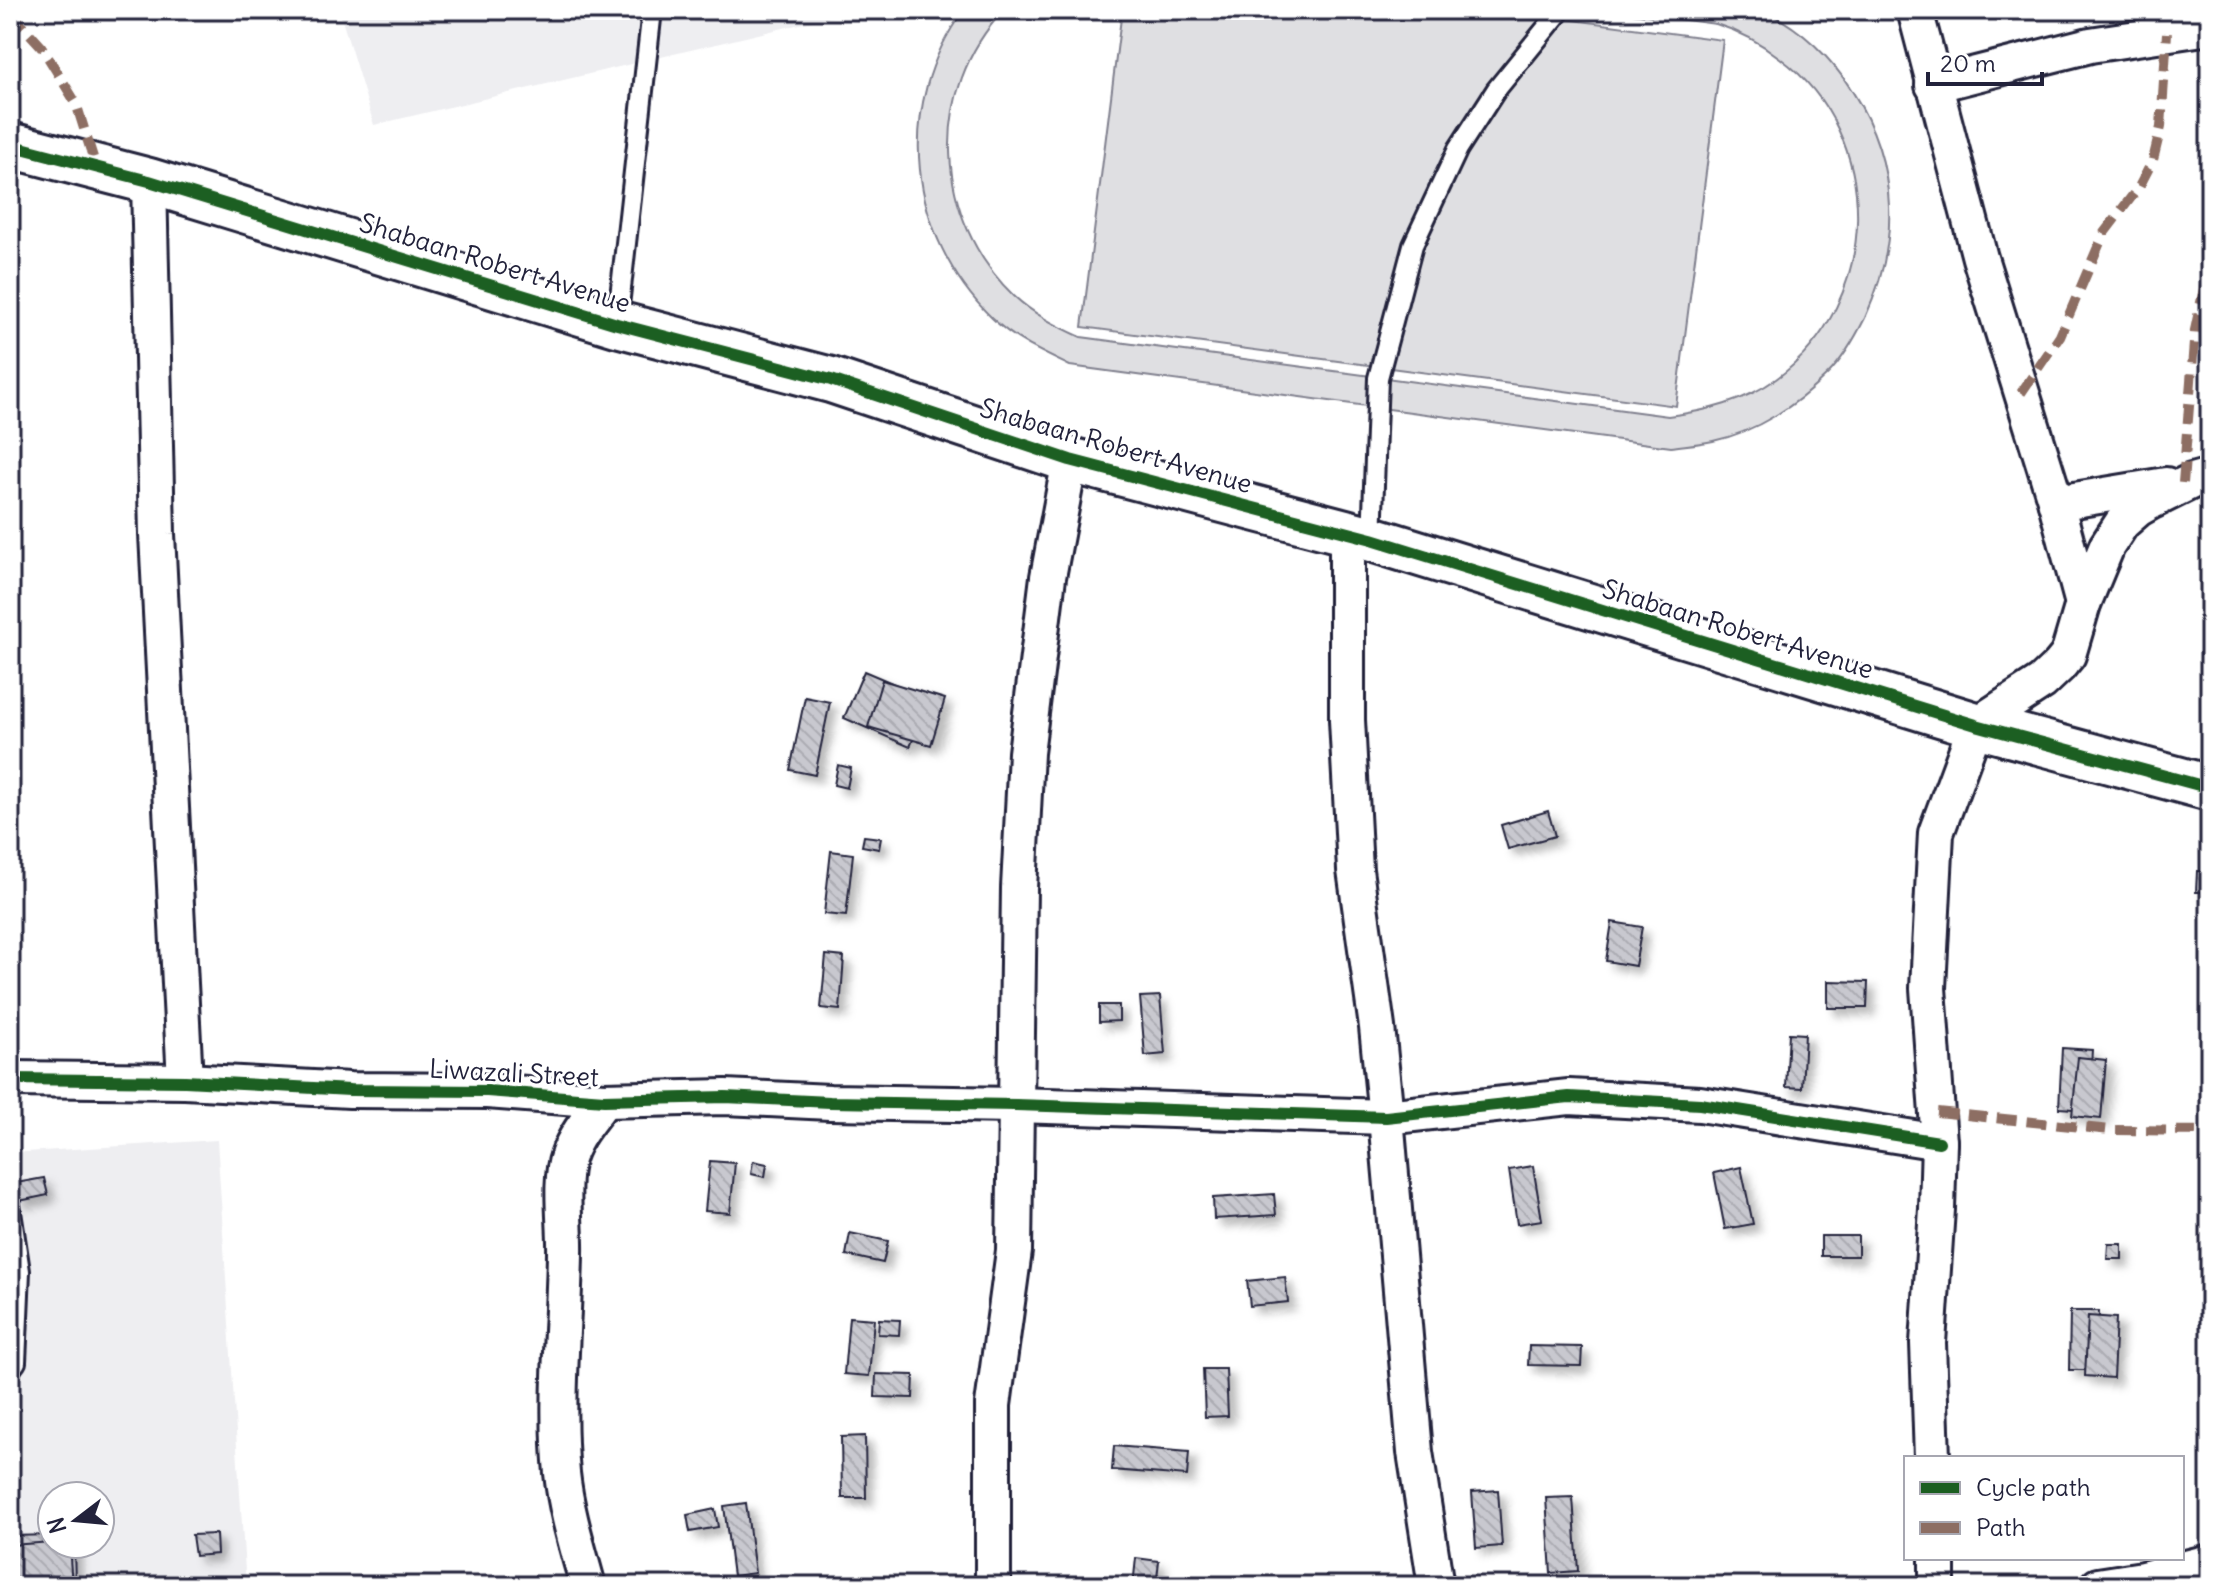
<svg xmlns="http://www.w3.org/2000/svg" width="2220" height="1596" font-family="Delius,sans-serif">
	<defs>
		<pattern id="building-back-hatch" width="6" height="6" patternUnits="userSpaceOnUse" patternTransform="scale(2)"><rect width="6" height="6" fill="#c8c8cf"/><path d="M-1 5l2 2M0 0l6 6M5-1l2 2" fill="none" stroke="#acacb3"/></pattern>
		<filter id="shadow"><feDropShadow dx="7" dy="7" stdDeviation="4" flood-color="#0004"/></filter>
	</defs>
	<rect width="100%" height="100%" fill="#fff"/>
	<filter id="ink" filterUnits="userSpaceOnUse"><feTurbulence type="fractalNoise" baseFrequency=".0125" numOctaves="2"/><feDisplacementMap in="SourceGraphic" scale="16" xChannelSelector="R" yChannelSelector="G"/><feConvolveMatrix kernelMatrix="1 2 1 2 8 2 1 2 1" color-interpolation-filters="sRGB"/></filter>
	<g filter="url(#ink)">
		<g fill="#eeeef1" fill-rule="evenodd">
			<path d="M 339,10 L 859,10 L 374,125 Z"/>
			<path d="M 217,1140 L 246,1586 L 10,1586 L 10,1153 ZM 52,1496 L 100,1496 L 100,1544 L 52,1544 Z"/>
		</g>
		<g fill="#dfdfe2" stroke="#80808e" stroke-width="2">
			<path d="M 964,10 L 1004,10 C 927,91 934,219 1014,296 C 1033,314 1057,326 1081,337 L 1668,416 C 1707,411 1744,402 1776,379 C 1882,302 1885,136 1780,58 C 1761,43 1739,31 1716,24 L 1609,10 L 1763,10 C 1836,45 1886,126 1889,206 C 1891,245 1881,283 1865,318 C 1855,338 1843,359 1828,374 C 1797,405 1756,432 1713,441 C 1699,444 1685,445 1671,447 L 1070,366 C 1043,353 1014,340 992,318 C 908,236 893,105 964,10 Z"/>
			<path d="M 1122,10 L 1498,10 L 1723,40 L 1676,406 L 1082,327 Z"/>
		</g>
		<g fill="url(#building-back-hatch)" stroke="#22223b" stroke-width="2" filter="url(#shadow)">
			<path d="M 864,671 L 930,699 L 910,747 L 844,718 Z"/>
			<path d="M 882,680 L 945,699 L 931,745 L 868,727 Z"/>
			<path d="M 805,697 L 830,702 L 815,775 L 790,770 Z"/>
			<path d="M 838,765 L 851,768 L 847,788 L 834,785 Z"/>
			<path d="M 1548,811 L 1555,836 L 1508,849 L 1501,825 Z"/>
			<path d="M 864,836 L 881,838 L 879,849 L 862,846 Z"/>
			<path d="M 831,851 L 853,854 L 846,916 L 824,914 Z"/>
			<path d="M 2197,871 L 2210,871 L 2210,892 L 2196,892 Z"/>
			<path d="M 1612,922 L 1642,927 L 1635,966 L 1606,961 Z"/>
			<path d="M 826,955 L 844,957 L 840,1010 L 821,1008 Z"/>
			<path d="M 1828,981 L 1868,982 L 1867,1008 L 1828,1008 Z"/>
			<path d="M 1160,996 L 1165,1054 L 1145,1056 L 1140,997 Z"/>
			<path d="M 1099,1005 L 1119,1005 L 1119,1021 L 1099,1022 Z"/>
			<path d="M 1789,1033 L 1805,1034 L 1802,1088 L 1786,1087 Z"/>
			<path d="M 2062,1048 L 2092,1050 L 2088,1110 L 2059,1108 Z"/>
			<path d="M 2078,1057 L 2106,1060 L 2101,1119 L 2072,1116 Z"/>
			<path d="M 710,1161 L 735,1163 L 730,1213 L 705,1211 Z"/>
			<path d="M 753,1161 L 767,1164 L 765,1177 L 751,1174 Z"/>
			<path d="M 1533,1166 L 1542,1220 L 1517,1224 L 1509,1170 Z"/>
			<path d="M 1741,1167 L 1753,1224 L 1725,1229 L 1714,1173 Z"/>
			<path d="M 44,1178 L 48,1195 L 19,1201 L 16,1183 Z"/>
			<path d="M 1274,1194 L 1276,1215 L 1214,1219 L 1213,1198 Z"/>
			<path d="M 850,1233 L 888,1241 L 883,1263 L 846,1255 Z"/>
			<rect x="1821" y="1236" width="37" height="20"/>
			<path d="M 2108,1244 L 2122,1244 L 2122,1259 L 2107,1259 Z"/>
			<path d="M 1285,1277 L 1288,1302 L 1250,1306 L 1247,1281 Z"/>
			<path d="M 2070,1311 L 2099,1311 L 2098,1370 L 2069,1370 Z"/>
			<path d="M 2088,1316 L 2116,1318 L 2113,1378 L 2085,1376 Z"/>
			<path d="M 849,1317 L 874,1319 L 869,1376 L 844,1374 Z"/>
			<path d="M 879,1319 L 900,1320 L 899,1335 L 878,1334 Z"/>
			<path d="M 1529,1346 L 1582,1347 L 1581,1366 L 1528,1365 Z"/>
			<path d="M 1203,1369 L 1226,1369 L 1228,1416 L 1205,1417 Z"/>
			<path d="M 876,1374 L 914,1375 L 913,1398 L 875,1397 Z"/>
			<path d="M 865,1436 L 866,1498 L 842,1498 L 841,1437 Z"/>
			<path d="M 1114,1446 L 1189,1452 L 1187,1476 L 1112,1470 Z"/>
			<path d="M 1498,1490 L 1502,1546 L 1476,1548 L 1472,1492 Z"/>
			<path d="M 1573,1497 L 1578,1571 L 1551,1573 L 1546,1498 Z"/>
			<path d="M 746,1503 L 755,1573 L 733,1576 L 724,1506 Z"/>
			<path d="M 715,1509 L 718,1527 L 690,1532 L 687,1515 Z"/>
			<path d="M 216,1534 L 217,1554 L 195,1556 L 192,1535 Z"/>
			<path d="M 52,1535 L 52,1544 L 74,1544 L 75,1586 L 10,1586 L 10,1536 Z"/>
			<path d="M 52,1542 L 52,1544 L 69,1544 L 72,1586 L 14,1586 L 11,1545 Z"/>
			<path d="M 1136,1558 L 1159,1561 L 1156,1586 L 1133,1586 Z"/>
		</g>
		<g fill="none" stroke-linecap="round" stroke-linejoin="round">
			<defs>
				<g id="service">
					<path d="M 617,324 L 652,10"/>
					<path d="M 1372,539 L 1378,378 L 1413,245 L 1458,149 L 1496,90 L 1561,10"/>
					<path d="M 10,1205 L 20,1271 L 16,1362 L 10,1370"/>
				</g>
				<g id="minor">
					<path d="M 1915,10 L 1980,258 L 2056,503 L 2083,604"/>
					<path d="M 1933,85 L 2090,45 L 2210,27"/>
					<path d="M 149,181 L 157,534 L 185,1081"/>
					<path d="M 2056,503 L 2166,485"/>
					<path d="M 1347,533 L 1347,720 L 1355,870 L 1377,1027 L 1386,1117 L 1415,1452 L 1436,1586"/>
					<path d="M 10,1079 L 185,1081 L 350,1090 L 487,1091 L 604,1100 L 725,1097 L 830,1102 L 1016,1105 L 1386,1117 L 1569,1097 L 1700,1104 L 1939,1142"/>
					<path d="M 1932,1458 L 1928,1343 L 1937,1209 L 1939,1142 L 1928,988 L 1936,833 L 1976,725 L 2042,682 L 2059,666 L 2068,655 L 2083,604 L 2107,546 L 2122,523 L 2138,509 L 2152,501 L 2192,481 L 2210,476"/>
					<path d="M 1937,1558 L 1937,1586"/>
					<path d="M 588,1586 C 578,1549 566,1511 562,1473 C 555,1400 564,1326 565,1253 C 566,1226 559,1181 568,1156 C 575,1135 591,1117 604,1100"/>
					<path d="M 993,1586 L 993,1405 L 1014,1251 L 1019,888 L 1026,753 L 1048,577 L 1070,460"/>
					<path d="M 2098,1586 L 2143,1579 L 2210,1562"/>
				</g>
				<path id="tertiary" d="M 10,145 L 149,181 L 617,324 L 831,380 L 1070,460 L 1372,539 L 1976,725 L 2210,788"/>
			</defs>
			<use href="#service" stroke="#22223b" stroke-width="24"/>
			<use href="#minor" stroke="#22223b" stroke-width="40"/>
			<use href="#tertiary" stroke="#22223b" stroke-width="50"/>
			<use href="#service" stroke="#fff" stroke-width="18"/>
			<use href="#minor" stroke="#fff" stroke-width="34"/>
			<use href="#tertiary" stroke="#fff" stroke-width="44"/>
			<g stroke="#8d6e63" stroke-width="10" stroke-dasharray="20 10" stroke-linecap="butt">
				<path d="M 10,12 L 41,46 L 76,103 L 96,167"/>
				<path d="M 2021,393 L 2060,336 L 2104,233 L 2139,187 L 2153,160 L 2161,127 L 2167,33"/>
				<path d="M 2183,483 L 2195,330 L 2210,261"/>
				<path d="M 1937,1112 L 2110,1130 L 2210,1131"/>
			</g>
			<defs>
				<g id="cycleway">
					<path d="M 10,145 L 149,181 L 617,324 L 831,380 L 1070,460 L 1372,539 L 1976,725 L 2210,788"/>
					<path d="M 10,1079 L 185,1081 L 350,1090 L 487,1091 L 604,1100 L 725,1097 L 830,1102 L 1016,1105 L 1386,1117 L 1569,1097 L 1700,1104 L 1939,1142"/>
				</g>
			</defs>
			<use href="#cycleway" stroke="#fff" stroke-width="17"/>
			<use href="#cycleway" stroke="#1b5e20" stroke-width="12"/>
		</g>
	</g>
	<g text-anchor="middle" stroke-width="6" stroke-linejoin="round" paint-order="stroke">
		<g font-size="26" fill="#22223b" stroke="#fff">
			<text transform="translate(495 263) rotate(17)" y="9">Shabaan Robert Avenue</text>
			<text transform="translate(1116 446) rotate(16)" y="9">Shabaan Robert Avenue</text>
			<text transform="translate(1738 629) rotate(17)" y="9">Shabaan Robert Avenue</text>
			<text transform="translate(514 1073) rotate(3)" y="9">Liwazali Street</text>
		</g>
	</g>
	<rect width="2220" height="1596" fill="none" stroke="#fff" stroke-width="40"/>
	<rect x="20" y="20" width="2180" height="1556" fill="none" stroke="#22223b" stroke-width="3" filter="url(#ink)"/>
	<rect x="1904" y="1456" width="280" height="104" fill="#ffffff" stroke="#a7a7b1" stroke-width="2"/>
	<rect x="1920" y="1482" width="40" height="12" fill="#1b5e20" stroke="#a7a7b1" stroke-width="2"/>
	<text x="1976" y="1496" font-size="24" fill="#22223b">Cycle path</text>
	<rect x="1920" y="1522" width="40" height="12" fill="#8d6e63" stroke="#a7a7b1" stroke-width="2"/>
	<text x="1976" y="1536" font-size="24" fill="#22223b">Path</text>
	<g transform="translate(76 1520) rotate(254)"><circle r="38" fill="#ffffff" stroke="#a7a7b1" stroke-width="2"/>
	<path d="M0-6L14 30L0 20L-14 30Z" fill="#22223b"/>
	<text y="-12" font-size="22" font-weight="bold" text-anchor="middle" fill="#22223b">N</text>
	</g>
	<path d="M1928 72v12h114v-12" fill="none" stroke="#22223b" stroke-width="4"/>
	<text x="1940" y="72" font-size="24" fill="#22223b" stroke="#ffffff" stroke-width="6" paint-order="stroke">20 m</text>
</svg>
